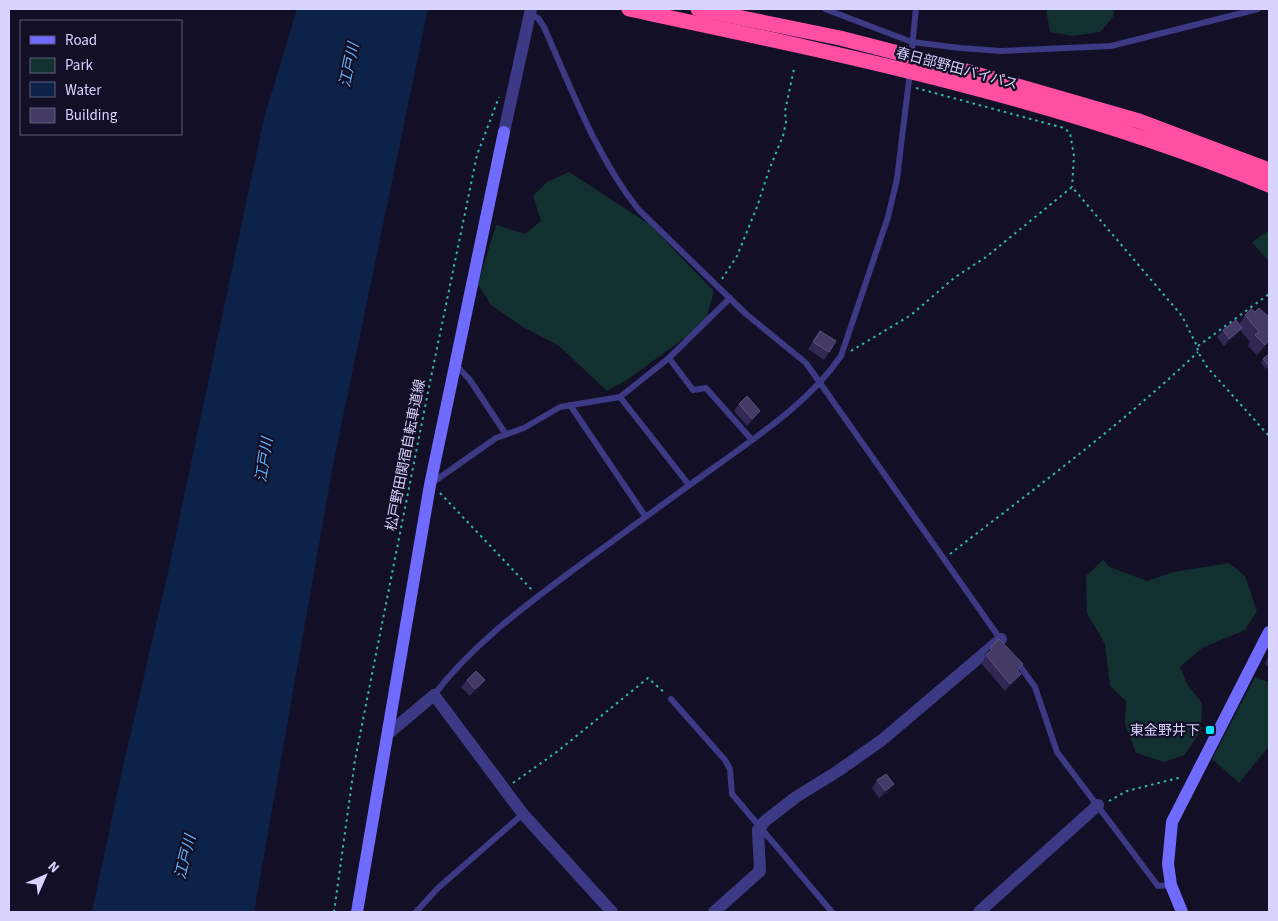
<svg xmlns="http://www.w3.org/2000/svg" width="1278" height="921" font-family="'Source Sans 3','Noto Sans JP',sans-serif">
	<rect width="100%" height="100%" fill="#130f26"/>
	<g fill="#12302f">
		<path d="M 1046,9 L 1114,9 L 1113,17 L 1100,32 L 1074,36 L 1050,32 Z"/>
		<path d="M 569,172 L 649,224 L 714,291 L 705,323 L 627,380 L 607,391 L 559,346 L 523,327 L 491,305 L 478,284 L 496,225 L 525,234 L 541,221 L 533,196 L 547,182 Z"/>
		<path d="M 1269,230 L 1269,260 L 1268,261 L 1252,242 Z"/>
		<path d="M 1103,560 L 1110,567 L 1147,581 L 1173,572 L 1229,563 L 1245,576 L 1257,611 L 1245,630 L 1202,648 L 1180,667 L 1187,684 L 1202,703 L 1201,731 L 1184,755 L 1164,762 L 1136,753 L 1125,724 L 1126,701 L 1110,686 L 1105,644 L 1087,613 L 1086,576 Z"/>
		<path d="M 1255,677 L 1269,682 L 1269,746 L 1239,783 L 1212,759 Z"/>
	</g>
	<path fill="#0c2248" d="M 297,9 L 428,9 L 333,465 L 254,912 L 92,912 L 122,771 L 168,572 L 264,118 Z"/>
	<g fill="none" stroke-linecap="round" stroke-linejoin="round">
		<g stroke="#2fb8b0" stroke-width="2" stroke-dasharray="2.5 4" stroke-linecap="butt">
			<path d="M 916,88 L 1064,128 L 1070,133 L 1074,156 L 1072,187"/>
			<path d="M 722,279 L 737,256 L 757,207 L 769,170 L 783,136 L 786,122 L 785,111 L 794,69"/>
			<path d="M 1198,346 L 1269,294"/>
			<path d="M 851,351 L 911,315 L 954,278 L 986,257 L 1072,187 L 1182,316 L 1197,346 L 1198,352 L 1207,367 L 1269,436"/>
			<path d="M 440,493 L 533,591"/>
			<path d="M 950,554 C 1034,489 1120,426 1198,352"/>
			<path d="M 513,783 L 558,751 L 648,678 L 666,694"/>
			<path d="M 1109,801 L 1127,791 L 1182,777"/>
			<path d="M 334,912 L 355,760 L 429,387 L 477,155 L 499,97"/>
		</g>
		<g stroke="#3d3a85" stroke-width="6">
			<path d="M 825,9 L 912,42 L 960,48 L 1001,51 L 1111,46 L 1258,9"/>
			<path d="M 531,14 L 538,18 L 544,27 C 571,88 596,156 638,209 L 746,314 L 806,363 L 1001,640"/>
			<path d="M 911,57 L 916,9"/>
			<path d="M 669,358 L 693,390 L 706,388 L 752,440"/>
			<path d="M 456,365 L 470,380 L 505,433"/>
			<path d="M 620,397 L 689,485"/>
			<path d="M 570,405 L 645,516"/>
			<path d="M 432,483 L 496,438 L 524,428 L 560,407 L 620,397 L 669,358 L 730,298"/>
			<path d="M 1017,662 L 1035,687 L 1057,752 L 1158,886 L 1171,885"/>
			<path d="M 434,695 C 470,647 521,609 569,573 C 618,537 667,501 716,466 C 762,433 809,402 841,356 L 888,217 L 897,179 L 910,72"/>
			<path d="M 671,699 L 725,760 L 730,769 L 732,794 L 832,912"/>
			<path d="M 416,912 L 438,888 L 523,814"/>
		</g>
		<g stroke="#3d3a85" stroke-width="12">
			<path d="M 504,132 L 531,9"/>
			<path d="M 389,733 L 434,695 L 523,814 L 612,912"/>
			<path d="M 714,912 L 760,871 L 758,830 L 765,821 L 796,797 L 838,771 L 882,740 L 1001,639"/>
			<path d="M 979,912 L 1098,805"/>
		</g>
		<g stroke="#6f6bff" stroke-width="12">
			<path d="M 357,912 L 430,485 L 504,132"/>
			<path d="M 1182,912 L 1171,885 L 1168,864 L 1172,822 L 1269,632"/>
		</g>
		<g stroke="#ff4fa3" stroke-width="15">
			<path d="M 629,9 C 845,55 1064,100 1269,185"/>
			<path d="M 698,9 L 840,38 L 941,64 L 1139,121 L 1269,170"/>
		</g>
	</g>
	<g fill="#312854">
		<path d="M 1245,315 L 1269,342 L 1257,355 L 1248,346 L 1250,342 L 1240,330 L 1236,336 L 1224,346 L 1217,337 L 1223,330 L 1239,325 Z"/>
		<path d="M 820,331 L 836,341 L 824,360 L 808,349 Z"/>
		<path d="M 1269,354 L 1269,367 L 1266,369 L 1261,363 L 1263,359 Z"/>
		<path d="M 739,404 L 755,418 L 747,426 L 734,411 Z"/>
		<path d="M 990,648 L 1018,671 L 1016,681 L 1005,691 L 981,663 L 986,656 L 984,655 Z"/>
		<path d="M 1269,655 L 1269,666 L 1265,664 Z"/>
		<path d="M 467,680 L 480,687 L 470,696 L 461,687 Z"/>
		<path d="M 877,780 L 889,792 L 879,798 L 872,788 Z"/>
	</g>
	<g fill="#1d163a">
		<path d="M 1242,328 L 1236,336 L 1224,346 L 1229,339 Z"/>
		<path d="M 1269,340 L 1269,342 L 1257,355 Z"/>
		<path d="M 760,411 L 755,418 L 747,426 L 752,419 Z"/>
		<path d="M 1021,674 L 1016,681 L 1005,691 L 1010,684 Z"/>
		<path d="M 485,680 L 480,687 L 470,696 L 475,689 Z"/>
		<path d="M 894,784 L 889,792 L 879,798 L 885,791 Z"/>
	</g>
	<g fill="#433a66" stroke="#5a527e">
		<path d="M 1259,308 L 1269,317 L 1269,340 L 1265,345 L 1255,335 L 1259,332 L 1245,315 L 1251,309 L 1255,312 Z"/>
		<path d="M 1236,320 L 1242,328 L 1229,339 L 1223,330 Z"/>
		<path d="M 820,331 L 836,341 L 829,352 L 813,342 Z"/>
		<path d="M 1269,354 L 1269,366 L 1263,359 Z"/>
		<path d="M 747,396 L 760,411 L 752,419 L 739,404 Z"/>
		<path d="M 999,639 L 1023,664 L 1017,670 L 1021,674 L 1010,684 L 986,655 L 992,650 L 990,648 Z"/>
		<path d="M 476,671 L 485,680 L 475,689 L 467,680 Z"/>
		<path d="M 886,774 L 894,784 L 885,791 L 877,780 Z"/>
	</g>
	<rect fill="#00e5ff" stroke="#130f26" stroke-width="2" x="1205" y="725" width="10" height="10" rx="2.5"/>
	<g text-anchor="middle" stroke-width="4.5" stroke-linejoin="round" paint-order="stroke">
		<g font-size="14" fill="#d9d4ff" stroke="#130f26">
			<text transform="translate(957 68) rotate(15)" y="5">春日部野田バイパス</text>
			<text transform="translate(405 455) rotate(-79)" y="5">松戸野田関宿自転車道線</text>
		</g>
		<g font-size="14" fill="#d9d4ff" stroke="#130f26" text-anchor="end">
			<text x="1200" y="735">東金野井下</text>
		</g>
		<g font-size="15" font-style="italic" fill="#62b6ff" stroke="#130f26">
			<text transform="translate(349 65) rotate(-78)" y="5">江戸川</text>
			<text transform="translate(264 460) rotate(-81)" y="5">江戸川</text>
			<text transform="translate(185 857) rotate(-76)" y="5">江戸川</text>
		</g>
	</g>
	<rect width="1278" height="921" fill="none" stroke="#d9d4ff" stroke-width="20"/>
	<rect x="20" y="20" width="162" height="115" fill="#130f26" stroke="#625e7d"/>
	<rect x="30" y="36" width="25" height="8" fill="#6f6bff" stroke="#625e7d"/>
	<text x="65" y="45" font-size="15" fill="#d9d4ff">Road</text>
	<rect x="30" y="58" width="25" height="15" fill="#12302f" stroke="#625e7d"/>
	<text x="65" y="70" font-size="15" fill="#d9d4ff">Park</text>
	<rect x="30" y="82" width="25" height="15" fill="#0c2248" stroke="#625e7d"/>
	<text x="65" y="95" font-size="15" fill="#d9d4ff">Water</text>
	<rect x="30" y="108" width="25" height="15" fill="#433a66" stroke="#625e7d"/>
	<text x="65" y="120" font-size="15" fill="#d9d4ff">Building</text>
	<g transform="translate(45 876) rotate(45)" stroke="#130f26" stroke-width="4" paint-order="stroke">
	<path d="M0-4L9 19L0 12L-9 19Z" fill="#d9d4ff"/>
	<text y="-8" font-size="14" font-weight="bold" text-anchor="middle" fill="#d9d4ff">N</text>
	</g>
</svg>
